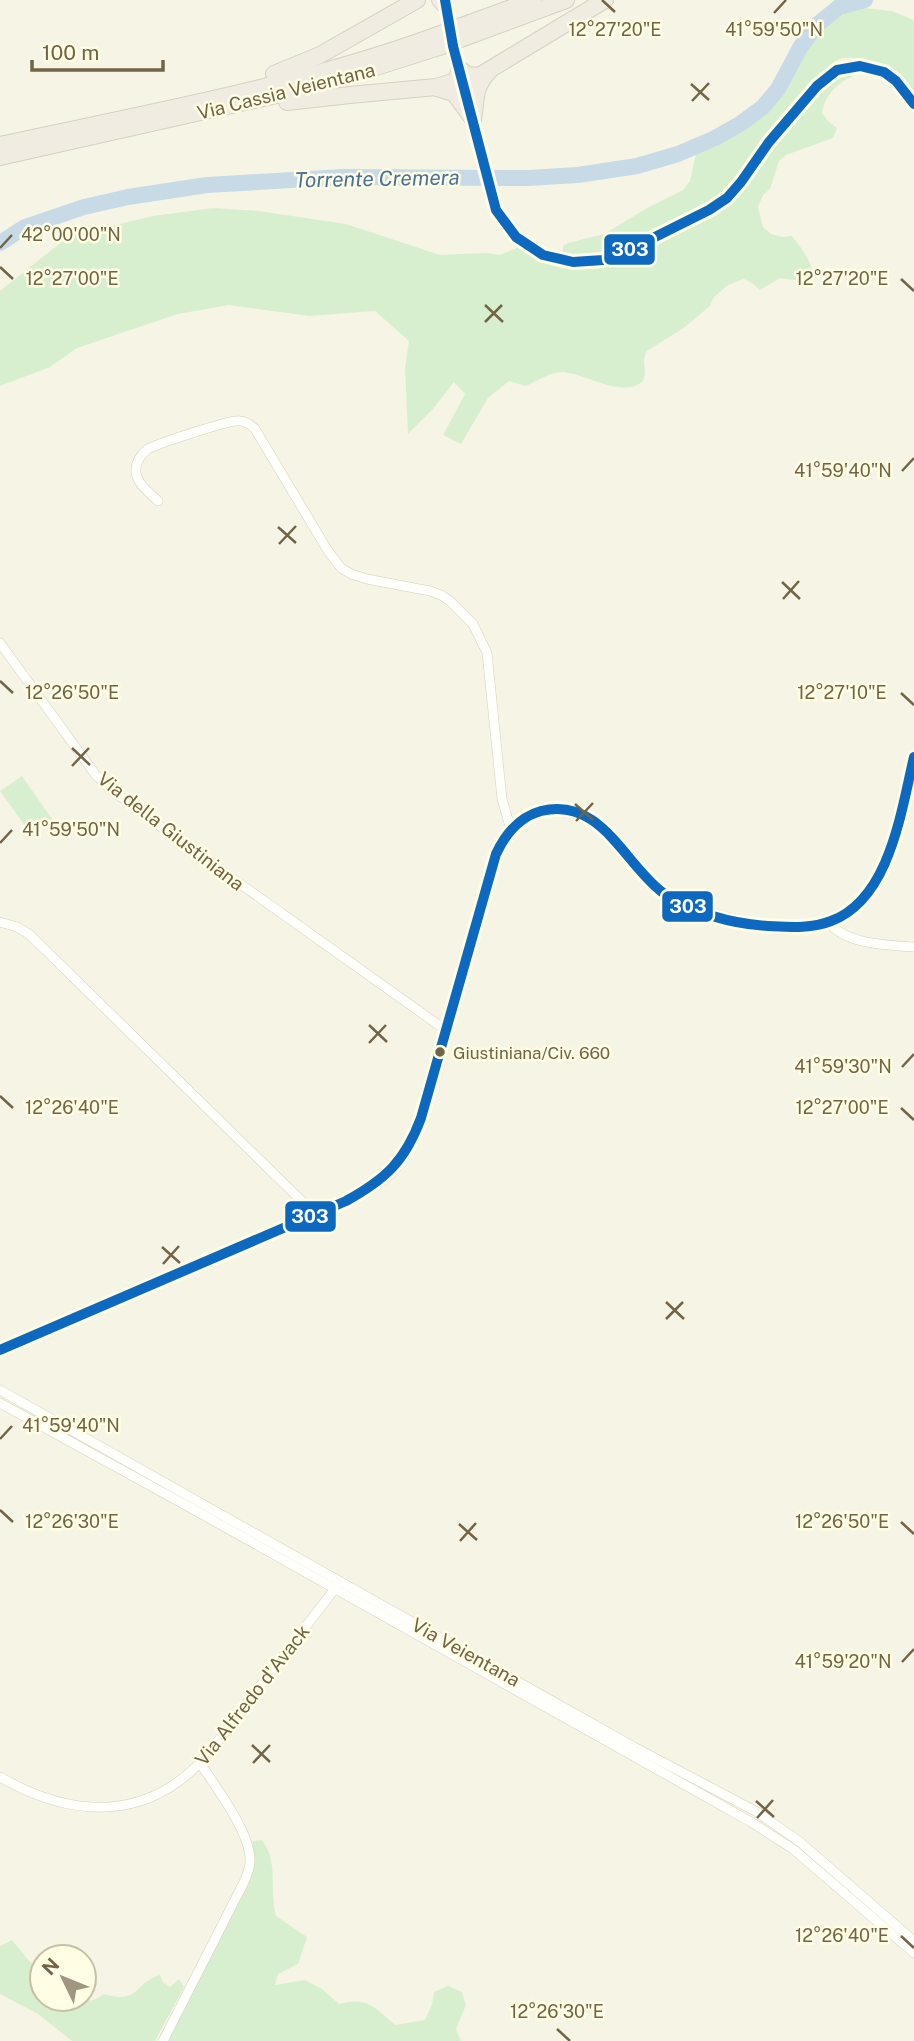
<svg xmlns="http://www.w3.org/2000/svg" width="914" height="2041" font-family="'Public Sans',sans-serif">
	<rect width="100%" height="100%" fill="#f6f5e5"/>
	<g fill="#d8efcf">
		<path d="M 855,7 L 892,11 L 914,20 L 914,91 C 897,73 886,63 861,59 C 853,58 847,57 840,59 C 822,66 802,98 789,114 C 771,137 753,163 732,184 C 705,211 638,245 601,255 C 591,258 579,257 569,257 L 563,252 L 563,246 L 568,243 L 604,234 L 649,207 L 683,190 L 690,181 L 696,153 L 703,145 L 737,130 L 769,107 L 779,96 L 784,82 L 783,72 L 788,61 L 809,37 L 828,25 L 843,12 Z"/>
		<path d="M 855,72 L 854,76 C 838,82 825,95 822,113 L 828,121 L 837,128 L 833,138 L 786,155 L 779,161 L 770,189 L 763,195 L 758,207 L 763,227 L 771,234 L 783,237 L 792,236 C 801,248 811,259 813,275 L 793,280 L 780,278 L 760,290 L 752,283 L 744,279 L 728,285 L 714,297 L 710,306 L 685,327 L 647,351 L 644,359 L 645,374 L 643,381 C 623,399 586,374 563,372 C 550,372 537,381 526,386 L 509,381 L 488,398 L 461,444 L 443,435 L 465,394 L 454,382 L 432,410 L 408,434 L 405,368 L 409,341 L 375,311 L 309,316 L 229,305 L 178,314 L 77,348 L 50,367 L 0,386 L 0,291 L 69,236 L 153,216 L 213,208 L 259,211 L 346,224 L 440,255 L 485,253 L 500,255 L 519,247 L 547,261 L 574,268 L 708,213 L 827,78 Z"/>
		<path d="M 22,776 L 52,819 L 31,834 L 0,791 Z"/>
		<path d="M 262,1840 C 279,1862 269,1890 276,1916 L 307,1937 L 298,1964 L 278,1974 L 275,1985 L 305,1980 L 322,1989 L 339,2004 C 367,1996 376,2008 395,2025 L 425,2020 L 432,2004 L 434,1992 L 448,1986 L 462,1992 L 466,2005 L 456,2029 L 461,2041 L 166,2041 L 251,1868 L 253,1841 Z"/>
		<path d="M 12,1940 L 30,1962 L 42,1967 L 42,1999 L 81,1999 C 91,2003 96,1999 104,1994 C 140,2005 133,1983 160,1975 L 163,1982 L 170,1987 L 179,1979 L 184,1987 L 155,2041 L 72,2041 L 38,2014 L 0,1994 L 0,1946 Z"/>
	</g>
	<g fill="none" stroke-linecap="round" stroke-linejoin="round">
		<path stroke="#c7dae6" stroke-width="16" d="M 0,243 L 25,227 L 84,207 L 128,197 L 207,185 L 343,177 L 528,178 L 578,175 L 637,166 L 678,154 L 715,138 L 740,124 L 763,107 L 778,89 L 801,46 L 818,24 L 839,7 L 865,0"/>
		<defs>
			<g id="street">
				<path d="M 158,501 C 150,493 137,484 136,472 C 135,463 141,454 148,449 C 159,443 224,422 236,421 C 244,420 250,424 255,429 L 328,551 L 341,568 L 351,574 L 367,579 L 430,591 L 441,595 L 450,601 L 473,624 L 487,653 L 502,799 L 511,830"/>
				<path d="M 0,643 L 95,774 L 109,788 L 173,836 L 447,1031"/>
				<path d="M 0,922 L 17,927 L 29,934 L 315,1214"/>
				<path d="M 829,923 C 848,945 887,945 914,947"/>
				<path d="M 0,1390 L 634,1747 L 757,1812 L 800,1842 L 914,1941"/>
				<path d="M 0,1403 L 191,1508 L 751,1822 L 793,1849 L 914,1953"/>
				<path d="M 0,1777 C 73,1819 149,1822 207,1755 L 337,1586"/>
				<path d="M 163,2041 L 244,1882 C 247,1875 250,1868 250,1861 C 251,1833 215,1786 200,1763"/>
			</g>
			<g id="secondary">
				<path d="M 445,0 L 453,46 L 496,210 L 504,223 L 516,237 L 543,255 L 573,262 L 603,260 L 629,250 L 709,210 L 727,198 L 741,182 L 769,142 L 817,86 L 837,70 L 860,66 L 884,72 L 896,81 L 914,104"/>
				<path d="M 0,1350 L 346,1201 C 366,1190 386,1180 400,1160 C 418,1135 426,1101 435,1072 C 451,1016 465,960 482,904 C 488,883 492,858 504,839 C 511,829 520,820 531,815 C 541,810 552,809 562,810 C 610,814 628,865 661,891 C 687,911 725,919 755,925 C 885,946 889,854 914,757"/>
			</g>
			<g id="highway">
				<path d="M 440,0 L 445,5"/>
				<path d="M 470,23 L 533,0"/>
				<path d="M 474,34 L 566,0"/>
				<path d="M 274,74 L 320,55 L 417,0"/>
				<path d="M 437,88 L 454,93 L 473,119"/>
				<path d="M 287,102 L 350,95 L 436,87 L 456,81 L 460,69 L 467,75 L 479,76 L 605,0"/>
				<path d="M 473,119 C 477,97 473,88 490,70"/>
				<path d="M 0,145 C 146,113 295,87 435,36"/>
				<path d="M 0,157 L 316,86 L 439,47"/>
			</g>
		</defs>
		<use href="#street" stroke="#d4d0c0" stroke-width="10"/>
		<use href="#secondary" stroke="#d6d1c2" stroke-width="14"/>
		<use href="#highway" stroke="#d5d0c3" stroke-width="18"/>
		<use href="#street" stroke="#fefefb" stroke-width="9"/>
		<use href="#secondary" stroke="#fefefb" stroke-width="12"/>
		<use href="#highway" stroke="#f1ece2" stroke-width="16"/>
		<defs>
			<g id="highway-bridge">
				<path d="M 435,36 L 470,23"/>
				<path d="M 439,47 L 474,34"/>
			</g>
		</defs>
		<use href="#highway-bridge" stroke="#d5d0c3" stroke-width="18" stroke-linecap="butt"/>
		<use href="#highway-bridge" stroke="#f1ece2" stroke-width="16"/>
		<defs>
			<g id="bus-1">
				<path d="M 445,0 L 453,46 L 496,210 L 516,237 L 543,255 L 573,262 L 603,260 L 629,250 L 709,210 L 727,198 L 741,182 L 769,142 L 817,86 L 837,70 L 860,66 L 884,72 L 896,81 L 914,104"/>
				<path d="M 0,1350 L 346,1201 C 386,1179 405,1161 421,1118 L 496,854 C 505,835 519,817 541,811 C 600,796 624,863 662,892 C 691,913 733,924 768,926 C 789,927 811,929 831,921 C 890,899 901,811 914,757"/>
			</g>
		</defs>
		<use href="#bus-1" stroke="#fffde4" stroke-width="16"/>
		<use href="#bus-1" stroke="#0c69bf" stroke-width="10"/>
	</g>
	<path fill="none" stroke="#726446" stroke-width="2.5" d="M 602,0 L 615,12M 774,13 L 786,0M 691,84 L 709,100M 692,101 L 709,83M 0,248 L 12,235M 0,267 L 13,279M 901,279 L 914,291M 485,305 L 503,322M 485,322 L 502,305M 902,471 L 914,458M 278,527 L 296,543M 279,544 L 296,526M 782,582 L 800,599M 783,599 L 799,581M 0,681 L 13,693M 901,693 L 914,705M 72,748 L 90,765M 72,766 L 89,748M 575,804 L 593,820M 576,821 L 593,803M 0,843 L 12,830M 369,1025 L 387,1042M 369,1043 L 386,1025M 902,1067 L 914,1054M 0,1096 L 13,1108M 901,1108 L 914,1120M 162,1247 L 180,1263M 163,1264 L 179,1246M 666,1302 L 684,1319M 666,1319 L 683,1302M 0,1439 L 12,1426M 0,1510 L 13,1522M 901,1522 L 914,1534M 459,1524 L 477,1540M 460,1541 L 476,1523M 902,1662 L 914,1649M 252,1745 L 270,1762M 253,1763 L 270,1745M 756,1801 L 774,1817M 757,1818 L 773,1800M 901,1936 L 914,1948M 557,2029 L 570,2041"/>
	<circle fill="#726446" stroke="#fffde4" stroke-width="2.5" cx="440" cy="1052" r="6"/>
	<g text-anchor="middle" stroke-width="5" stroke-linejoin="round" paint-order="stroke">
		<g font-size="17" fill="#726446" stroke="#fffde4" text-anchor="start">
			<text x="453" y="1059">Giustiniana/Civ. 660</text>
		</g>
		<g font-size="19" fill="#726446" stroke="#fffde4">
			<text transform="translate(286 91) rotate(-14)" y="7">Via Cassia Veientana</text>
			<text transform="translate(171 831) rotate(38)" y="7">Via della Giustiniana</text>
			<text transform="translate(466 1652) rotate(29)" y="7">Via Veientana</text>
			<text transform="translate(252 1695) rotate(-52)" y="7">Via Alfredo d'Avack</text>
		</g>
		<g font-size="21" font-style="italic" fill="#48729c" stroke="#fffde4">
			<text transform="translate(377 179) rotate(-1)" y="7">Torrente Cremera</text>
		</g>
	</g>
	<g font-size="18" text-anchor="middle" fill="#726446" stroke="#fffde4" stroke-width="5" stroke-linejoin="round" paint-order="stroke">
		<text x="615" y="36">12°27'20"E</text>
		<text x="774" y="36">41°59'50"N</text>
		<text x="71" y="241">42°00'00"N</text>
		<text x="842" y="285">12°27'20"E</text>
		<text x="72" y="285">12°27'00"E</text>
		<text x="843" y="477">41°59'40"N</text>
		<text x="842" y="699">12°27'10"E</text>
		<text x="72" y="699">12°26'50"E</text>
		<text x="71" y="836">41°59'50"N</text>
		<text x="843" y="1073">41°59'30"N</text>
		<text x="842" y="1114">12°27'00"E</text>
		<text x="72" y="1114">12°26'40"E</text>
		<text x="71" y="1432">41°59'40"N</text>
		<text x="842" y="1528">12°26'50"E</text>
		<text x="72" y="1528">12°26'30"E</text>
		<text x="843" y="1668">41°59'20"N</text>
		<text x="842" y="1942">12°26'40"E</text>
		<text x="557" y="2018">12°26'30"E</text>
	</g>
	<g stroke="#fffde4" stroke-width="2.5">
		<rect x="603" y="233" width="53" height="33" rx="7" fill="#0c69bf"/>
		<rect x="661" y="890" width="53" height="33" rx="7" fill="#0c69bf"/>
		<rect x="284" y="1200" width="53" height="33" rx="7" fill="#0c69bf"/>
	</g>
	<g font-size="19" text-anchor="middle" font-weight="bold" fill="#fff">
		<text x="630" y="256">303</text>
		<text x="688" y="913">303</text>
		<text x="310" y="1223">303</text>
	</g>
	<g transform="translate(63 1978) rotate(313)"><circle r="33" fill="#fffde4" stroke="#c7c0a5" stroke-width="2"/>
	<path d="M0-5L12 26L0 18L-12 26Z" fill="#a0977e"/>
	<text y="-10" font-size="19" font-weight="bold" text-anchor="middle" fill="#726446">N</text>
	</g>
	<path d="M32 60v10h131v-10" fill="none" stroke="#726446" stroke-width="3.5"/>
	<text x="42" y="60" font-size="21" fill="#726446" stroke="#fffde4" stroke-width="5" paint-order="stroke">100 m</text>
</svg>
